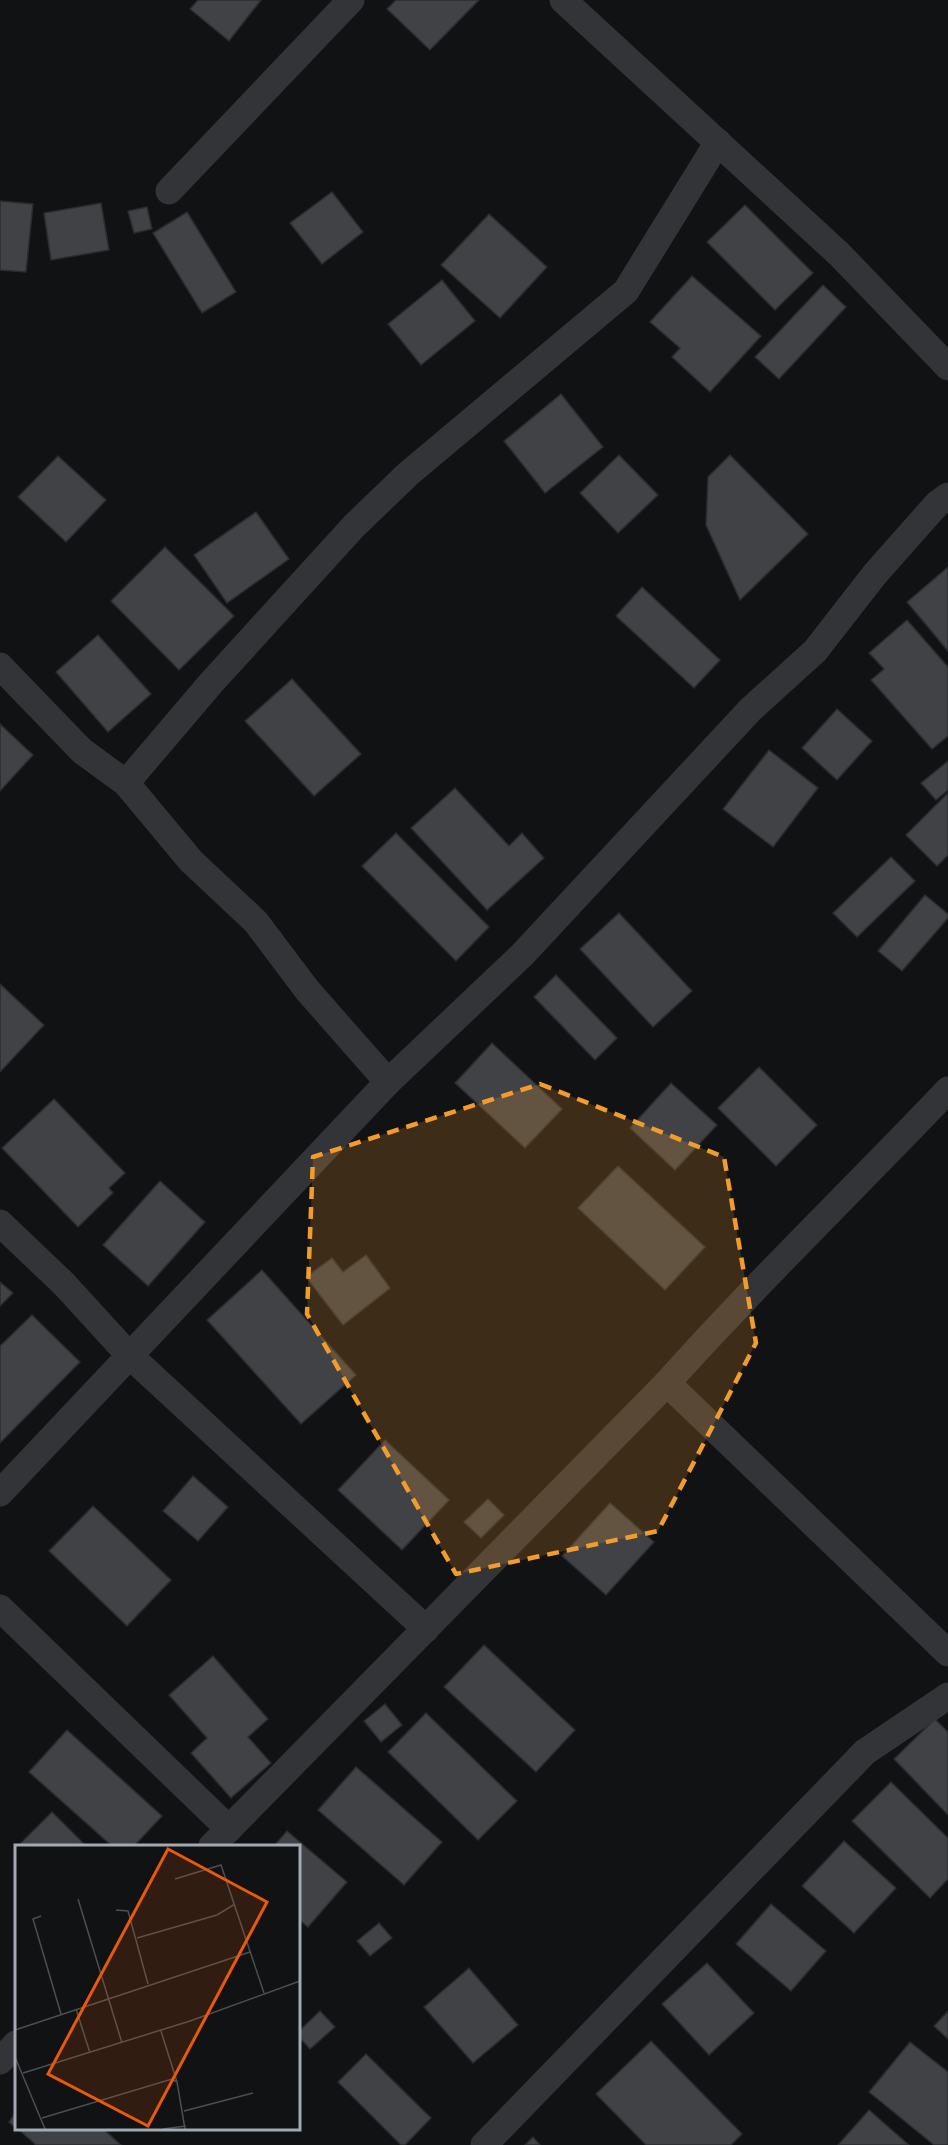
<svg xmlns="http://www.w3.org/2000/svg" width="948" height="2145" font-family="'Fira Sans',sans-serif">
	<rect width="100%" height="100%" fill="#111213"/>
	<g fill="#404246" stroke="#2b2c2f" stroke-width="1.5">
		<path d="M 198,0 L 261,0 L 229,41 L 190,9 Z"/>
		<path d="M 396,0 L 479,0 L 430,50 L 387,9 Z"/>
		<path d="M 332,192 L 363,232 L 322,264 L 290,223 Z"/>
		<path d="M 0,201 L 33,204 L 26,272 L 0,270 Z"/>
		<path d="M 101,203 L 109,250 L 51,260 L 44,213 Z"/>
		<path d="M 745,205 L 813,273 L 775,310 L 707,242 Z"/>
		<path d="M 147,207 L 152,229 L 134,233 L 128,211 Z"/>
		<path d="M 187,212 L 236,292 L 202,313 L 153,233 Z"/>
		<path d="M 489,214 L 547,267 L 500,318 L 441,265 Z"/>
		<path d="M 692,276 L 761,336 L 710,392 L 672,357 L 680,348 L 650,322 Z"/>
		<path d="M 442,280 L 475,321 L 421,365 L 388,324 Z"/>
		<path d="M 823,285 L 846,307 L 779,379 L 755,357 Z"/>
		<path d="M 561,394 L 603,447 L 545,493 L 504,441 Z"/>
		<path d="M 619,455 L 658,495 L 618,533 L 580,493 Z"/>
		<path d="M 730,455 L 808,534 L 740,600 L 706,525 L 708,477 Z"/>
		<path d="M 58,456 L 106,500 L 66,542 L 18,497 Z"/>
		<path d="M 256,512 L 289,559 L 227,603 L 194,555 Z"/>
		<path d="M 165,547 L 234,616 L 179,670 L 111,601 Z"/>
		<path d="M 948,567 L 948,651 L 907,602 Z"/>
		<path d="M 642,587 L 720,660 L 694,688 L 616,616 Z"/>
		<path d="M 907,620 L 948,667 L 948,736 L 932,749 L 871,680 L 884,669 L 869,653 Z"/>
		<path d="M 98,635 L 151,694 L 108,732 L 56,672 Z"/>
		<path d="M 292,679 L 361,754 L 314,796 L 245,721 Z"/>
		<path d="M 837,709 L 872,741 L 837,780 L 802,748 Z"/>
		<path d="M 0,724 L 33,755 L 0,791 Z"/>
		<path d="M 769,750 L 818,788 L 773,847 L 723,809 Z"/>
		<path d="M 948,761 L 948,790 L 936,800 L 921,783 Z"/>
		<path d="M 455,788 L 509,846 L 522,833 L 544,858 L 487,910 L 411,828 Z"/>
		<path d="M 948,793 L 948,855 L 937,866 L 906,835 Z"/>
		<path d="M 396,833 L 489,927 L 456,961 L 362,866 Z"/>
		<path d="M 891,857 L 915,881 L 857,937 L 833,913 Z"/>
		<path d="M 925,895 L 948,914 L 948,918 L 902,971 L 878,951 Z"/>
		<path d="M 619,913 L 692,991 L 653,1027 L 580,949 Z"/>
		<path d="M 556,975 L 617,1038 L 595,1060 L 534,997 Z"/>
		<path d="M 0,984 L 44,1025 L 0,1072 Z"/>
		<path d="M 492,1043 L 562,1109 L 525,1148 L 455,1083 Z"/>
		<path d="M 759,1067 L 817,1125 L 776,1166 L 718,1108 Z"/>
		<path d="M 671,1083 L 717,1125 L 675,1170 L 630,1128 Z"/>
		<path d="M 54,1099 L 125,1173 L 109,1188 L 113,1193 L 78,1227 L 2,1148 Z"/>
		<path d="M 618,1166 L 705,1247 L 665,1290 L 578,1208 Z"/>
		<path d="M 160,1181 L 205,1222 L 148,1286 L 103,1245 Z"/>
		<path d="M 366,1255 L 390,1288 L 343,1325 L 306,1277 L 332,1258 L 343,1272 Z"/>
		<path d="M 262,1270 L 356,1375 L 301,1424 L 207,1320 Z"/>
		<path d="M 0,1282 L 13,1293 L 0,1306 Z"/>
		<path d="M 32,1315 L 80,1362 L 0,1443 L 0,1346 Z"/>
		<path d="M 385,1440 L 449,1500 L 402,1550 L 338,1490 Z"/>
		<path d="M 193,1476 L 228,1507 L 198,1541 L 163,1511 Z"/>
		<path d="M 488,1499 L 504,1515 L 481,1538 L 464,1522 Z"/>
		<path d="M 610,1503 L 654,1542 L 606,1595 L 562,1556 Z"/>
		<path d="M 93,1506 L 171,1580 L 127,1626 L 49,1551 Z"/>
		<path d="M 484,1645 L 575,1730 L 536,1772 L 444,1687 Z"/>
		<path d="M 213,1656 L 268,1719 L 248,1737 L 271,1763 L 231,1798 L 191,1753 L 207,1738 L 169,1695 Z"/>
		<path d="M 385,1704 L 402,1725 L 381,1742 L 364,1721 Z"/>
		<path d="M 426,1713 L 517,1801 L 478,1840 L 388,1752 Z"/>
		<path d="M 935,1719 L 948,1732 L 948,1815 L 894,1759 Z"/>
		<path d="M 67,1730 L 162,1816 L 134,1846 L 112,1846 L 29,1772 Z"/>
		<path d="M 356,1767 L 442,1842 L 404,1885 L 318,1810 Z"/>
		<path d="M 891,1782 L 948,1838 L 948,1879 L 930,1898 L 852,1821 Z"/>
		<path d="M 52,1812 L 86,1846 L 18,1846 Z"/>
		<path d="M 287,1831 L 347,1882 L 308,1927 L 298,1919 L 298,1846 L 274,1846 Z"/>
		<path d="M 844,1841 L 896,1888 L 854,1933 L 802,1886 Z"/>
		<path d="M 771,1904 L 826,1951 L 791,1991 L 736,1944 Z"/>
		<path d="M 379,1923 L 392,1938 L 370,1956 L 357,1941 Z"/>
		<path d="M 707,1963 L 754,2013 L 709,2055 L 662,2004 Z"/>
		<path d="M 469,1968 L 518,2025 L 473,2063 L 424,2007 Z"/>
		<path d="M 320,2011 L 335,2027 L 310,2049 L 298,2036 L 298,2032 Z"/>
		<path d="M 948,2011 L 948,2039 L 934,2026 Z"/>
		<path d="M 651,2041 L 742,2134 L 731,2145 L 646,2145 L 596,2094 Z"/>
		<path d="M 910,2042 L 948,2072 L 948,2145 L 934,2145 L 869,2092 Z"/>
		<path d="M 366,2054 L 431,2118 L 405,2145 L 401,2145 L 338,2082 Z"/>
		<path d="M 869,2110 L 909,2145 L 838,2145 Z"/>
		<path d="M 16,2112 L 16,2128 L 9,2122 Z"/>
		<path d="M 17,2128 L 102,2128 L 121,2145 L 36,2145 Z"/>
		<path d="M 533,2137 L 540,2145 L 525,2145 Z"/>
	</g>
	<g fill="none" stroke-linecap="round" stroke-linejoin="round">
		<g stroke="#333438" stroke-width="27">
			<path d="M 563,0 L 839,254 L 948,367"/>
			<path d="M 169,191 L 351,0"/>
			<path d="M 0,666 L 82,751 L 126,783 L 191,861 L 256,922 L 308,991 L 388,1082"/>
			<path d="M 126,783 L 211,683 L 354,526 L 408,474 L 626,291 L 718,142"/>
			<path d="M 0,1223 L 64,1284 L 128,1354 L 426,1629"/>
			<path d="M 667,1383 L 948,1653"/>
			<path d="M 0,1493 L 388,1082 L 522,955 L 750,710 L 815,651 L 875,574 L 937,504 L 948,496"/>
			<path d="M 0,1608 L 229,1829"/>
			<path d="M 212,1846 L 667,1383 C 757,1282 855,1188 948,1090"/>
			<path d="M 0,2061 L 16,2044"/>
			<path d="M 484,2145 L 865,1752 L 948,1696"/>
		</g>
	</g>
	<path fill="#f19c2b" fill-opacity="0.2" stroke="#f19c2b" stroke-width="4.5" stroke-dasharray="12 8" stroke-linejoin="round" d="M 540,1084 L 724,1157 L 756,1343 L 658,1531 L 456,1574 L 307,1314 L 313,1157 Z"/>
	<g transform="translate(15 1845)">
		<rect width="285" height="285" fill="#111213"/>
		<path fill="none" stroke="#4b4f53" stroke-width="1.5" d="M 160,34 L 206,20 L 249,148M 63,54 L 107,198M 101,65 L 113,66 L 133,139M 26,71 L 18,74 L 46,169M 122,93 L 202,70 L 220,59M 61,164 L 75,208M 0,185 L 235,107M 146,186 L 162,237M 0,212 L 30,284M 8,228 L 175,176 L 285,136M 169,266 L 238,248M 27,273 L 157,234 L 162,237 L 170,284M 148,284 L 171,281"/>
		<path fill="#e8590c" fill-opacity="0.15" stroke="#e8590c" stroke-width="3" d="M 153,4 L 252,57 L 133,281 L 33,229 Z"/>
		<rect width="285" height="285" fill="none" stroke="#a3aab4" stroke-width="3"/>
	</g>
</svg>
